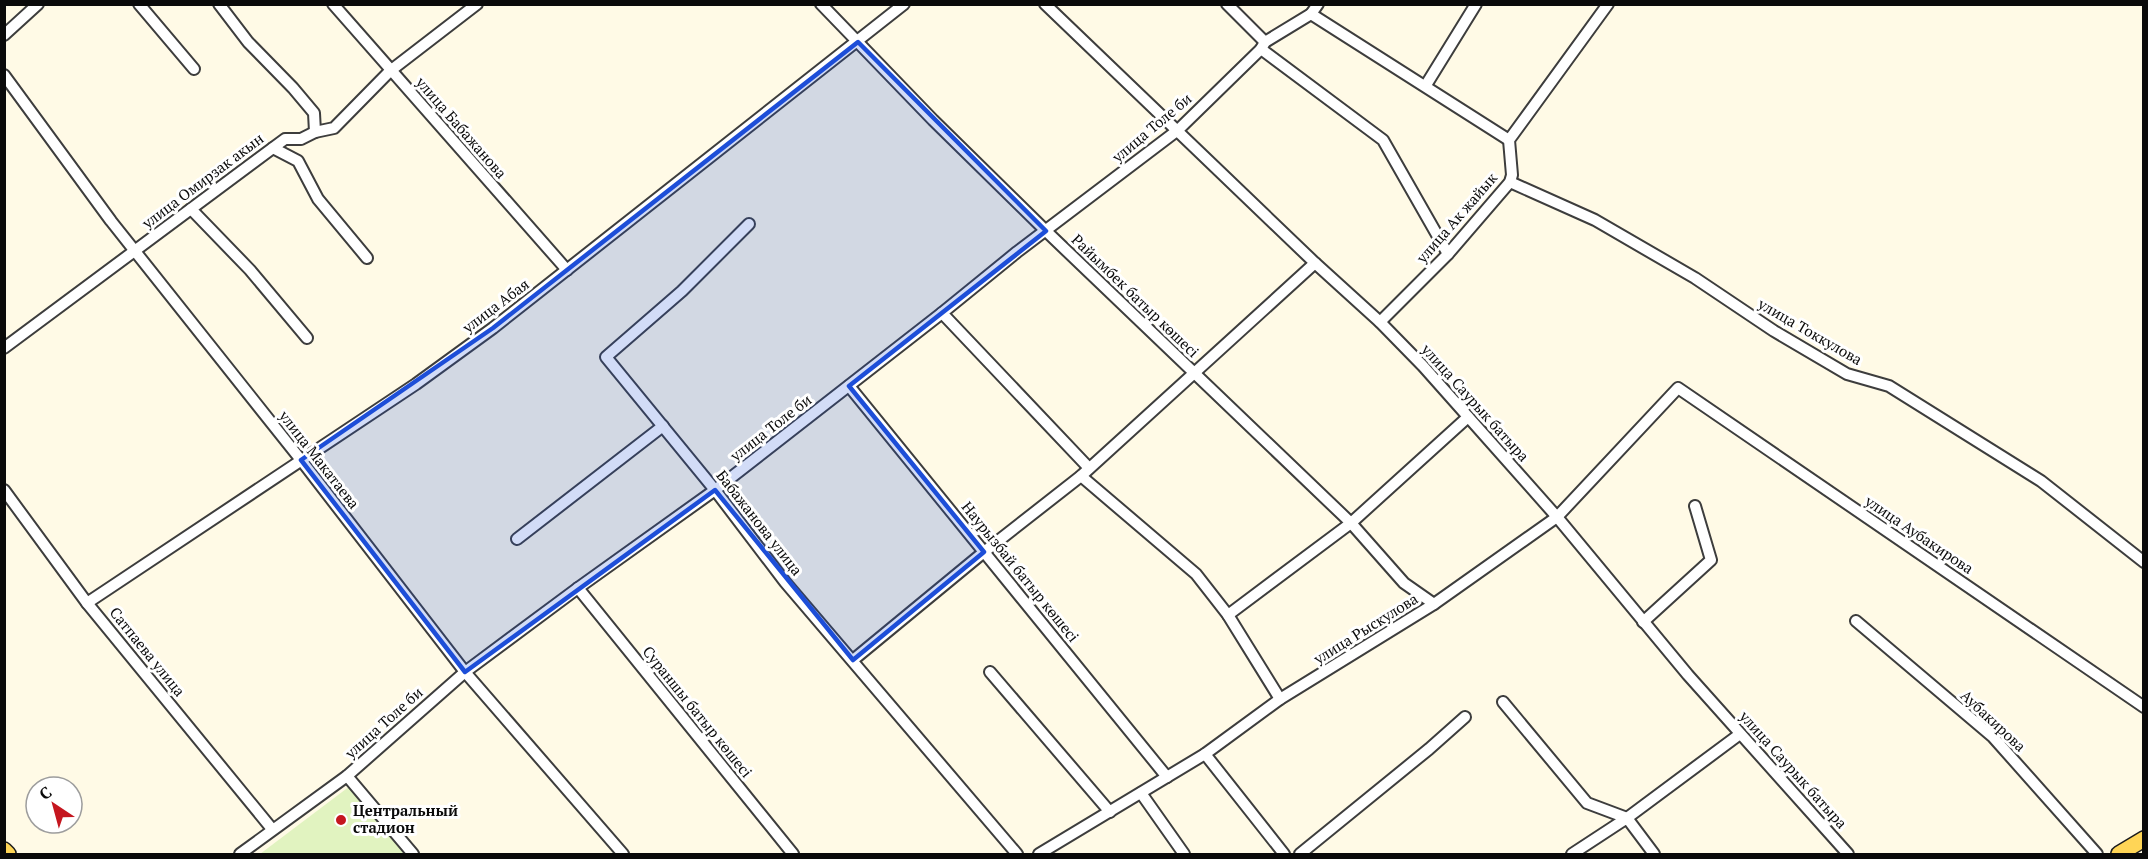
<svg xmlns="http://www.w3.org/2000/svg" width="2148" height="859" font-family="'PT Serif',serif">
	<rect width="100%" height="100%" fill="#fffae6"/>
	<path fill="#e1f3c0" d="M 350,786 L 404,854 L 260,854 Z"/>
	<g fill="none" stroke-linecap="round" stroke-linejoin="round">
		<defs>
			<g id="street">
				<path d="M 139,4 L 194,69"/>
				<path d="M 219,4 L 248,42 L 293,88 L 314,113 L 315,132"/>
				<path d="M 333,4 L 567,270"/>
				<path d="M 821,4 L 933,120 L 1046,231 L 1351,523 L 1404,583 L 1434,604"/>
				<path d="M 1045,4 L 1315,263 L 1380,322 L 1423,366 L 1557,517 L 1688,675 L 1848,854"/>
				<path d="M 1227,4 L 1265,42"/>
				<path d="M 1311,14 L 1509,140"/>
				<path d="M 4,35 L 38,4"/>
				<path d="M 1261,49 L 1383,140 L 1448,254"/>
				<path d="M 4,75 L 111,221 L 301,460 L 465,672 L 623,854"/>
				<path d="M 1426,85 L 1476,4"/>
				<path d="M 273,148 L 298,161 L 318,199 L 367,258"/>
				<path d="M 1510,182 L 1595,220 L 1695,278 L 1774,331 L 1847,374 L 1889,386 L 2041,481 L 2144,562"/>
				<path d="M 191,209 L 250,270 L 307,338"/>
				<path d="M 749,224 L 682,291 L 606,357 L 715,490 L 785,582 L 1017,854"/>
				<path d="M 942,313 L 1089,468"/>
				<path d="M 1380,322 L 1448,254 L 1510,182 L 1512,175 L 1509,140 L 1608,4"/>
				<path d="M 4,348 L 285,139 L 301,139 L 315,132 L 334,128 L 390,71 L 477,4"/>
				<path d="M 849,386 L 1167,777"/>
				<path d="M 1081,476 L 1196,574 L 1228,615 L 1280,699"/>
				<path d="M 4,490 L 87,603 L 272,829"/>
				<path d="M 517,539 L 663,426"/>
				<path d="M 578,588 L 793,854"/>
				<path d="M 87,603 L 416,384 L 493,328 L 904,4"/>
				<path d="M 1228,615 L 1351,523 L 1468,417"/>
				<path d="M 1856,621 L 1993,737 L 2097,854"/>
				<path d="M 1643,622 L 1711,560 L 1695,506"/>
				<path d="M 853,660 L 984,552 L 1081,476 L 1315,263"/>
				<path d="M 990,672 L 1110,812"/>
				<path d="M 1503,702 L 1587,803 L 1627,818 L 1740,734"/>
				<path d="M 1205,754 L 1284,854"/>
				<path d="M 347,776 L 413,854"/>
				<path d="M 1141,793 L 1184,854"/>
				<path d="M 240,854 L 347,776 L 465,672 L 578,588 L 715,490 L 942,313 L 1017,252 L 1178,130 L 1261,49 L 1265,42 L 1311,14 L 1318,4"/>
				<path d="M 1039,854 L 1205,754 L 1280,699 L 1434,604 L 1557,517 L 1678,388 L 2144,707"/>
				<path d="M 1300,854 L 1429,749 L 1465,717"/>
				<path d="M 1572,854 L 1627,818 L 1654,854"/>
			</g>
			<g id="primary">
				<path d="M 4,850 L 8,854"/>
				<path d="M 2119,854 L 2144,839"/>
			</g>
		</defs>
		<use href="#street" stroke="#3d3d3d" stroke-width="14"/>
		<use href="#primary" stroke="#1b1b1b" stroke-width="18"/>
		<use href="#street" stroke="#fff" stroke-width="10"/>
		<use href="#primary" stroke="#ffd556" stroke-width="15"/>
	</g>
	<path fill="#1d4ed8" fill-opacity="0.2" stroke="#1d4ed8" stroke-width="4.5" stroke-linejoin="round" d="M 858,42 L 1046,231 L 849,386 L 984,552 L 853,660 L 715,490 L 465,672 L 301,460 L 493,328 Z"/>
	<circle fill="#c5161f" stroke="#fff" stroke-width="2" cx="341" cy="820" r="6"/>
	<g text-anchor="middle" stroke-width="6" stroke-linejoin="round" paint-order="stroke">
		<g font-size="15" fill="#0a0a0a" stroke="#fff">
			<text transform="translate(461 128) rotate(49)" y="5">улица Бабажанова</text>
			<text transform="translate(1152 128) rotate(-40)" y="5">улица Толе би</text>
			<text transform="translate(203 181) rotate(-37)" y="5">улица Омирзак акын</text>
			<text transform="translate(1457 218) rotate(-49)" y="5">улица Ак жайык</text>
			<text transform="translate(1135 296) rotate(44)" y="5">Райымбек батыр көшесі</text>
			<text transform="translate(496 306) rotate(-37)" y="5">улица Абая</text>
			<text transform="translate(1810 332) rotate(30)" y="5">улица Токкулова</text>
			<text transform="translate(1475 403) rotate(48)" y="5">улица Саурык батыра</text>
			<text transform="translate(771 428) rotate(-38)" y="5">улица Толе би</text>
			<text transform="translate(319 460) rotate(52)" y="5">улица Макатаева</text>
			<text transform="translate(759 523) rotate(52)" y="5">Бабажанова улица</text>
			<text transform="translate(1919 535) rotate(34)" y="5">улица Аубакирова</text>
			<text transform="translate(1020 572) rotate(51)" y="5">Наурызбай батыр көшесі</text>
			<text transform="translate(1366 629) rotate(-32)" y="5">улица Рыскулова</text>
			<text transform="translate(147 652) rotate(51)" y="5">Сатпаева улица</text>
			<text transform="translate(697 712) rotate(51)" y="5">Сураншы батыр көшесі</text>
			<text transform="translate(1993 721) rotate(43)" y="5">Аубакирова</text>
			<text transform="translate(384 723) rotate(-42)" y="5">улица Толе би</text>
			<text transform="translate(1793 770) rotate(48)" y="5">улица Саурык батыра</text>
		</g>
		<g font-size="15" font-weight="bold" fill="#0a0a0a" stroke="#fff" text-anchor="start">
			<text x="353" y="816">Центральный<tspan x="353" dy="17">стадион</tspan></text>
		</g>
	</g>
	<rect width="2148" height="859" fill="none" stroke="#0a0a0a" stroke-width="12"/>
	<g transform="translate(54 805) rotate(324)"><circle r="28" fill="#ffffff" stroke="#9d9d9d" stroke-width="1.5"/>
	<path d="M0-4.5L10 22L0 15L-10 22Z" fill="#c5161f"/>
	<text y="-9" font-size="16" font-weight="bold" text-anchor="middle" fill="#0a0a0a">С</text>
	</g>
</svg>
